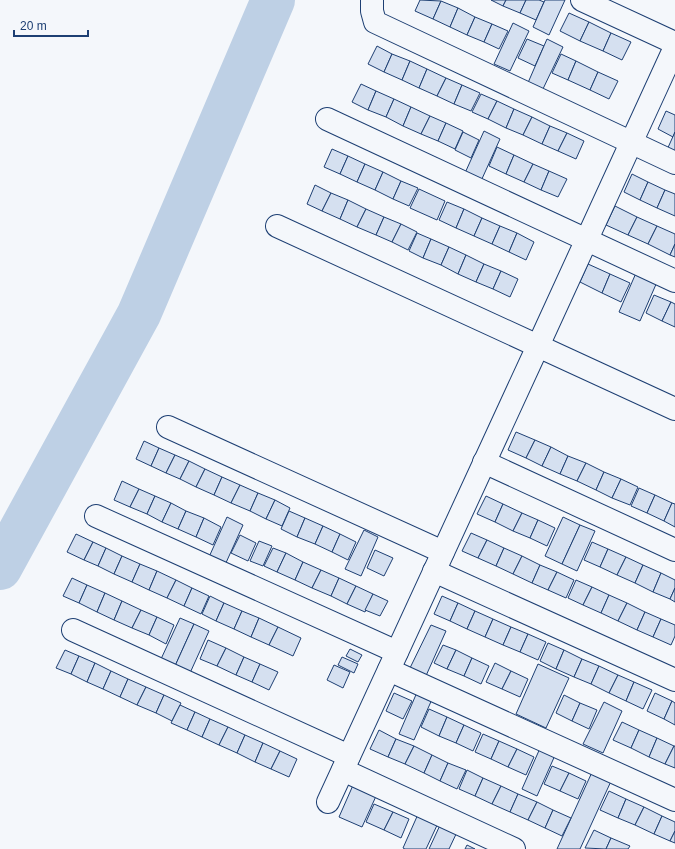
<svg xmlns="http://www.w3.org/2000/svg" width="675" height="849" font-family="Helvetica,sans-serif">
	<rect width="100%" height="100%" fill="#f4f7fb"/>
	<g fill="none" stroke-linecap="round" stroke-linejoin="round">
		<path stroke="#bed0e5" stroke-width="44" d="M 0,568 L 139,314 L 273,0"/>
	</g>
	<g fill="#d5e0f0" stroke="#1d3f73">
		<path d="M 420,0 L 441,1 L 433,19 L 415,11 Z"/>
		<path d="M 491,0 L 506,0 L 503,6 Z"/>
		<path d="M 506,0 L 526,0 L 520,13 L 503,6 Z"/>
		<path d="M 526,0 L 539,0 L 544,2 L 536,20 L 520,13 Z"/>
		<path d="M 545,0 L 565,0 L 549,35 L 533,27 Z"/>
		<path d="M 441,1 L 458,8 L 450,27 L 433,19 Z"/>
		<path d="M 458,8 L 475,17 L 467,35 L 450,27 Z"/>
		<path d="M 569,13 L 589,22 L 580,41 L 560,31 Z"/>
		<path d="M 475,17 L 492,24 L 484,42 L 467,35 Z"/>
		<path d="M 589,22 L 611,33 L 603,51 L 580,41 Z"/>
		<path d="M 513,23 L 529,31 L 510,71 L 494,64 Z"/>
		<path d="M 492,24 L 508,31 L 499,49 L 484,42 Z"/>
		<path d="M 611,33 L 631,42 L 622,60 L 603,51 Z"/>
		<path d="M 527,39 L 544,46 L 535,66 L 518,58 Z"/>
		<path d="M 547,39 L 563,47 L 542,91 L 527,85 Z"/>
		<path d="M 377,46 L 392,54 L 384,72 L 368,64 Z"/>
		<path d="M 392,54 L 410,61 L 402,80 L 384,72 Z"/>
		<path d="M 561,54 L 576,61 L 568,80 L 552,73 Z"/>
		<path d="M 410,61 L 427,69 L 419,88 L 402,80 Z"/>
		<path d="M 576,61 L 598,72 L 590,90 L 568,80 Z"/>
		<path d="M 427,69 L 446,78 L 437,96 L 419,88 Z"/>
		<path d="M 598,72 L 618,81 L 609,99 L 590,90 Z"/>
		<path d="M 446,78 L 462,85 L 454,104 L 437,96 Z"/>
		<path d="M 361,84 L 376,91 L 368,110 L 352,102 Z"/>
		<path d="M 462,85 L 480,93 L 471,111 L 454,104 Z"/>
		<path d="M 376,91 L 394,99 L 386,117 L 368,110 Z"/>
		<path d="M 481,94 L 497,101 L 488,119 L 472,112 Z"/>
		<path d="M 394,99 L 411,107 L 403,126 L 386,117 Z"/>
		<path d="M 497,101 L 514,109 L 506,128 L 488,119 Z"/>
		<path d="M 411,107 L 430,116 L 421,134 L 403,126 Z"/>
		<path d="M 514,109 L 532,117 L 523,135 L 506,128 Z"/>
		<path d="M 666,111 L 675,115 L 675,132 L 673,137 L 658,129 Z"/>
		<path d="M 430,116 L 446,123 L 438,141 L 421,134 Z"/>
		<path d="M 532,117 L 550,126 L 542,144 L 523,135 Z"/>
		<path d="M 446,123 L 463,131 L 455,149 L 438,141 Z"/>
		<path d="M 550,126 L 567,133 L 558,151 L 542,144 Z"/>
		<path d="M 484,131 L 500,139 L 481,181 L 465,173 Z"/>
		<path d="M 463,132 L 479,140 L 471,158 L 455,150 Z"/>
		<path d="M 675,132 L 675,156 L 666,152 Z"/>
		<path d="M 567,133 L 584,141 L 576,159 L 558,151 Z"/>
		<path d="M 497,147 L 514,155 L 506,174 L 489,166 Z"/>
		<path d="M 332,149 L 348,156 L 340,174 L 324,167 Z"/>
		<path d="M 514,155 L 533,164 L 524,182 L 506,174 Z"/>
		<path d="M 348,156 L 365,164 L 357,182 L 340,174 Z"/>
		<path d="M 365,164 L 383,172 L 375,190 L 357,182 Z"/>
		<path d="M 533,164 L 549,171 L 541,190 L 524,182 Z"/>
		<path d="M 549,171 L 567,179 L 558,197 L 541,190 Z"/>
		<path d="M 383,172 L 401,181 L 393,199 L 375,190 Z"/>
		<path d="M 632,174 L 648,182 L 640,200 L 624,192 Z"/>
		<path d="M 401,181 L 418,188 L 409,206 L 393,199 Z"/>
		<path d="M 648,182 L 665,190 L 657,208 L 640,200 Z"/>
		<path d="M 315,185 L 331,193 L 322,211 L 307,204 Z"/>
		<path d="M 419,189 L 445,201 L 437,220 L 410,208 Z"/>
		<path d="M 665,190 L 675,194 L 675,216 L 657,208 Z"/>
		<path d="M 331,193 L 348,200 L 340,219 L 322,211 Z"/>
		<path d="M 348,200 L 366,209 L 357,227 L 340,219 Z"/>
		<path d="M 447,202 L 464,209 L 456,228 L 439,220 Z"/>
		<path d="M 615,206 L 637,217 L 628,235 L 606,225 Z"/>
		<path d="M 366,209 L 384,217 L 376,235 L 357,227 Z"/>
		<path d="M 464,209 L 482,218 L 474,236 L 456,228 Z"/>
		<path d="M 384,217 L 401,224 L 392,242 L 376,235 Z"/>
		<path d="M 637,217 L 657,226 L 648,244 L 628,235 Z"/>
		<path d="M 482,218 L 500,226 L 492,244 L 474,236 Z"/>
		<path d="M 401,224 L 417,232 L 408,250 L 392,242 Z"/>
		<path d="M 500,226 L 517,233 L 509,252 L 492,244 Z"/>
		<path d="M 657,226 L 675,234 L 675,244 L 670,255 L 648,244 Z"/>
		<path d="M 417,233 L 431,239 L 423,258 L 409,251 Z"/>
		<path d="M 517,233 L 534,242 L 526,260 L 509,252 Z"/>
		<path d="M 431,239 L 449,247 L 441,265 L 423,258 Z"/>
		<path d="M 675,244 L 675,257 L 670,255 Z"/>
		<path d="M 449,247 L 466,255 L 458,274 L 441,265 Z"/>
		<path d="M 466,255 L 484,264 L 476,282 L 458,274 Z"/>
		<path d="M 484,264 L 501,271 L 493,289 L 476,282 Z"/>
		<path d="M 588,264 L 610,274 L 602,293 L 580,282 Z"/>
		<path d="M 501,271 L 518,279 L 510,297 L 493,289 Z"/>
		<path d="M 636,273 L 657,282 L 640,321 L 619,312 Z"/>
		<path d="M 610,274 L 630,283 L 621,302 L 602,293 Z"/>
		<path d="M 654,295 L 671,302 L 662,321 L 646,313 Z"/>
		<path d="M 671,302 L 675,304 L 675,327 L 662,321 Z"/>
		<path d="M 516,432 L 535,440 L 526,458 L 508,450 Z"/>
		<path d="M 535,440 L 551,447 L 542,466 L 526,458 Z"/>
		<path d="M 144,441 L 159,448 L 151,466 L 136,459 Z"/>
		<path d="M 551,447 L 568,456 L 560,474 L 542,466 Z"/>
		<path d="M 159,448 L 175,455 L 166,473 L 151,466 Z"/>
		<path d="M 175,455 L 189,461 L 180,479 L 166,473 Z"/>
		<path d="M 568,456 L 586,463 L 577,481 L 560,474 Z"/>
		<path d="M 189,461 L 205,469 L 196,487 L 180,479 Z"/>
		<path d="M 586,463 L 604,472 L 596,490 L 577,481 Z"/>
		<path d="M 205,469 L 222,477 L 214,495 L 196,487 Z"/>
		<path d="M 604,472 L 621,479 L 612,498 L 596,490 Z"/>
		<path d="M 222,477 L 240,485 L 231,503 L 214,495 Z"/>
		<path d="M 621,479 L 638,487 L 630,505 L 612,498 Z"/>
		<path d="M 122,481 L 139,489 L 130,507 L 114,500 Z"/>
		<path d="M 240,485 L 258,493 L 250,511 L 231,503 Z"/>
		<path d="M 639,488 L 655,495 L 647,513 L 631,506 Z"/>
		<path d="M 139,489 L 155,496 L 147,514 L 130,507 Z"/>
		<path d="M 258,493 L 275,500 L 266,519 L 250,511 Z"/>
		<path d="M 655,495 L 672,503 L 664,521 L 647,513 Z"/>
		<path d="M 155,496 L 171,503 L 162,522 L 147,514 Z"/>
		<path d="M 486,496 L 503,504 L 495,522 L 477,514 Z"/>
		<path d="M 275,500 L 290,508 L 282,526 L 266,519 Z"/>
		<path d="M 171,503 L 186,511 L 178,529 L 162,522 Z"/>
		<path d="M 672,503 L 675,504 L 675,527 L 664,521 Z"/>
		<path d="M 503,504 L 522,513 L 513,531 L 495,522 Z"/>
		<path d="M 186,511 L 204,518 L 196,537 L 178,529 Z"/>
		<path d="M 289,511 L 305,518 L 297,537 L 281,529 Z"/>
		<path d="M 522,513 L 538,520 L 530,538 L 513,531 Z"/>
		<path d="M 227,517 L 243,525 L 225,565 L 209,557 Z"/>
		<path d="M 563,517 L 580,525 L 562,564 L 545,556 Z"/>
		<path d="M 204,518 L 221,527 L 213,545 L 196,537 Z"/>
		<path d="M 305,518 L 323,526 L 315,544 L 297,537 Z"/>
		<path d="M 538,520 L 555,528 L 547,546 L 530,538 Z"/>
		<path d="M 580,525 L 595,531 L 577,571 L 562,564 Z"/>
		<path d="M 323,526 L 340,534 L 332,552 L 315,544 Z"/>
		<path d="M 364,530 L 378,537 L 361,576 L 345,569 Z"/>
		<path d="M 471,533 L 487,540 L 478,558 L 462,551 Z"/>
		<path d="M 76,534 L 93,542 L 84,560 L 67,552 Z"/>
		<path d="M 340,534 L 356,542 L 348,560 L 332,552 Z"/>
		<path d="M 240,535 L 256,543 L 248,561 L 231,553 Z"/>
		<path d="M 487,540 L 504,548 L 496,566 L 478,558 Z"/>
		<path d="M 259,541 L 272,546 L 263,566 L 250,561 Z"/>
		<path d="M 93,542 L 106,548 L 98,566 L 84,560 Z"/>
		<path d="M 592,542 L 608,549 L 600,567 L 584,560 Z"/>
		<path d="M 106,548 L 122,556 L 114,574 L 98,566 Z"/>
		<path d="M 273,548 L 286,553 L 277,572 L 264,566 Z"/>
		<path d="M 504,548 L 522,556 L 513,574 L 496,566 Z"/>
		<path d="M 608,549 L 626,557 L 617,575 L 600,567 Z"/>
		<path d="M 375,550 L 393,558 L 384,576 L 367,568 Z"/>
		<path d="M 286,553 L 303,562 L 295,580 L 277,572 Z"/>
		<path d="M 122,556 L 140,564 L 132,582 L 114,574 Z"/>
		<path d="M 522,556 L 540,565 L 532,583 L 513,574 Z"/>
		<path d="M 626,557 L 643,565 L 635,583 L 617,575 Z"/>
		<path d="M 303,562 L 321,570 L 312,588 L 295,580 Z"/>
		<path d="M 140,564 L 157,571 L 149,590 L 132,582 Z"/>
		<path d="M 540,565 L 557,572 L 548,590 L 532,583 Z"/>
		<path d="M 643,565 L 661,573 L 653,592 L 635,583 Z"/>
		<path d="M 321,570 L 339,578 L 331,596 L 312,588 Z"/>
		<path d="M 157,571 L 176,580 L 167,598 L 149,590 Z"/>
		<path d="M 557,572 L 574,580 L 566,598 L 548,590 Z"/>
		<path d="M 661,573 L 675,580 L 675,588 L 670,599 L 653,592 Z"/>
		<path d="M 72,578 L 87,585 L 79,603 L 63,596 Z"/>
		<path d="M 339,578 L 356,586 L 347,604 L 331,596 Z"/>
		<path d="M 176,580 L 192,588 L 184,606 L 167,598 Z"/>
		<path d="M 576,580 L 592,587 L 583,605 L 568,598 Z"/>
		<path d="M 87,585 L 105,593 L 97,612 L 79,603 Z"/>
		<path d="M 356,586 L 373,594 L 365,612 L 347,604 Z"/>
		<path d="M 592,587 L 609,595 L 601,613 L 583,605 Z"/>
		<path d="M 192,588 L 209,596 L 201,614 L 184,606 Z"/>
		<path d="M 675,588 L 675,602 L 670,599 Z"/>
		<path d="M 105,593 L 122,601 L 114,620 L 97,612 Z"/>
		<path d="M 373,594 L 388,601 L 380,616 L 365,610 Z"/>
		<path d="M 609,595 L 627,603 L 618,621 L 601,613 Z"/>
		<path d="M 210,596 L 224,603 L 216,621 L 202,614 Z"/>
		<path d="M 442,596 L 458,603 L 450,621 L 434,614 Z"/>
		<path d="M 122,601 L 141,610 L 132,628 L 114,620 Z"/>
		<path d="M 224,603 L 242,611 L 234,629 L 216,621 Z"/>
		<path d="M 458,603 L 475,611 L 467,629 L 450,621 Z"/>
		<path d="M 627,603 L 645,612 L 637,630 L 618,621 Z"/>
		<path d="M 141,610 L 157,617 L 149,635 L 132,628 Z"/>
		<path d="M 242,611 L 259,618 L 251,637 L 234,629 Z"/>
		<path d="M 475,611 L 493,619 L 485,637 L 467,629 Z"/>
		<path d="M 645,612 L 661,619 L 653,637 L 637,630 Z"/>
		<path d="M 157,617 L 174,625 L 166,644 L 149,635 Z"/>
		<path d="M 180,618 L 194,624 L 175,666 L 161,659 Z"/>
		<path d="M 259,618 L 278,627 L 269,645 L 251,637 Z"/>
		<path d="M 493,619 L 511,627 L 503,645 L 485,637 Z"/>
		<path d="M 661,619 L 675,625 L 675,636 L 671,645 L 653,637 Z"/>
		<path d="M 194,624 L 209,631 L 190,673 L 175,666 Z"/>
		<path d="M 431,625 L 446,631 L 425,678 L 409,670 Z"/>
		<path d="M 278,627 L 301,638 L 293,656 L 269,645 Z"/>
		<path d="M 511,627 L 528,634 L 520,652 L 503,645 Z"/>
		<path d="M 528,634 L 546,642 L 538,660 L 520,652 Z"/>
		<path d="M 208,640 L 226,648 L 217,666 L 200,659 Z"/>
		<path d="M 548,643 L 564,650 L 556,669 L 540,661 Z"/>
		<path d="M 443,645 L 456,650 L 447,669 L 434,663 Z"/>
		<path d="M 226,648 L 244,657 L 236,675 L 217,666 Z"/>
		<path d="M 350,649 L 362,655 L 358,662 L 346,656 Z"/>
		<path d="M 65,650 L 79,656 L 71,674 L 56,668 Z"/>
		<path d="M 456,650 L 472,658 L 464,676 L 447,669 Z"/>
		<path d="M 564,650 L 582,659 L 574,677 L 556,669 Z"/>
		<path d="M 79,656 L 95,663 L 87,682 L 71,674 Z"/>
		<path d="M 244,657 L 260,664 L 252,682 L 236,675 Z"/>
		<path d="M 342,657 L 358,664 L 354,673 L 338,665 Z"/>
		<path d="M 472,658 L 489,666 L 481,684 L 464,676 Z"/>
		<path d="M 582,659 L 599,666 L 591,684 L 574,677 Z"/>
		<path d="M 95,663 L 111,671 L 103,689 L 87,682 Z"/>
		<path d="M 495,663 L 511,671 L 502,689 L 486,682 Z"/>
		<path d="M 260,664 L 278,672 L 269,690 L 252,682 Z"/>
		<path d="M 538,664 L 569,678 L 546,728 L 516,714 Z"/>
		<path d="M 334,665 L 350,672 L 343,688 L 327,680 Z"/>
		<path d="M 599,666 L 618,675 L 609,693 L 591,684 Z"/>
		<path d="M 111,671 L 128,679 L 120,697 L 103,689 Z"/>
		<path d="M 511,671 L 528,679 L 520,697 L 502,689 Z"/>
		<path d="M 618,675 L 634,682 L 626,701 L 609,693 Z"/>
		<path d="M 128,679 L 146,687 L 137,705 L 120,697 Z"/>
		<path d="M 634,682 L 652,690 L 643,709 L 626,701 Z"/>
		<path d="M 146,687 L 164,695 L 156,713 L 137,705 Z"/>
		<path d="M 418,690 L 433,697 L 414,740 L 399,734 Z"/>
		<path d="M 394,693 L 412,701 L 403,719 L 386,711 Z"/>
		<path d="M 655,693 L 672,701 L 664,719 L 647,711 Z"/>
		<path d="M 164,695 L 181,703 L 172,721 L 156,713 Z"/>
		<path d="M 564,695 L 580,703 L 572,721 L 556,713 Z"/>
		<path d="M 672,701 L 675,703 L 675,725 L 664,719 Z"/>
		<path d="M 604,702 L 622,711 L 603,753 L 583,744 Z"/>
		<path d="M 580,703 L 597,710 L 589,729 L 572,721 Z"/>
		<path d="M 180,705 L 195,712 L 187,730 L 171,723 Z"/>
		<path d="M 429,709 L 447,717 L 439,736 L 421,727 Z"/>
		<path d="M 195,712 L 210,719 L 202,737 L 187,730 Z"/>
		<path d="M 447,717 L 464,725 L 456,743 L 439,736 Z"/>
		<path d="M 210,719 L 228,727 L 219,745 L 202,737 Z"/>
		<path d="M 622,722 L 639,730 L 631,748 L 613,740 Z"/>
		<path d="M 464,725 L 481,733 L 473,751 L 456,743 Z"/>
		<path d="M 228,727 L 245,735 L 237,753 L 219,745 Z"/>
		<path d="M 379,730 L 396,739 L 388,757 L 370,749 Z"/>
		<path d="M 639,730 L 657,738 L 649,757 L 631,748 Z"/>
		<path d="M 483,734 L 499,741 L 491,759 L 475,752 Z"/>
		<path d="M 245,735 L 263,743 L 255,762 L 237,753 Z"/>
		<path d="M 657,738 L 674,746 L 665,764 L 649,757 Z"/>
		<path d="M 396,739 L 414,746 L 405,764 L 388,757 Z"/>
		<path d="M 499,741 L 517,749 L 508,767 L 491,759 Z"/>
		<path d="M 263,743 L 280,751 L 271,769 L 255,762 Z"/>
		<path d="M 414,746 L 432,755 L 424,773 L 405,764 Z"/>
		<path d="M 541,746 L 556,753 L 537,796 L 522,789 Z"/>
		<path d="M 674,746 L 675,746 L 675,768 L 665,764 Z"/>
		<path d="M 517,749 L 534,757 L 526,775 L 508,767 Z"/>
		<path d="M 280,751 L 297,759 L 289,777 L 271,769 Z"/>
		<path d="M 432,755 L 448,763 L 440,781 L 424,773 Z"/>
		<path d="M 448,763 L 466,770 L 457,789 L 440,781 Z"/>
		<path d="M 552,766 L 569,773 L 560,791 L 544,784 Z"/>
		<path d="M 467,770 L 483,778 L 475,796 L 459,789 Z"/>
		<path d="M 593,770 L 612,779 L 580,849 L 557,849 Z"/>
		<path d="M 569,773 L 586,781 L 578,799 L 560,791 Z"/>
		<path d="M 483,778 L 501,786 L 492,804 L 475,796 Z"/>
		<path d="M 354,783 L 377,794 L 362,827 L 339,817 Z"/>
		<path d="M 501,786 L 518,794 L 510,812 L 492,804 Z"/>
		<path d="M 609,791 L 626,799 L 618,818 L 600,810 Z"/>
		<path d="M 518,794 L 537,802 L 528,820 L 510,812 Z"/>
		<path d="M 626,799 L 644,807 L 635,825 L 618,818 Z"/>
		<path d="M 537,802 L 553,810 L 545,828 L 528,820 Z"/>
		<path d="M 374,804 L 393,812 L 384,830 L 366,822 Z"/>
		<path d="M 644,807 L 662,816 L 654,834 L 635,825 Z"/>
		<path d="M 553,810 L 571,818 L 562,836 L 545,828 Z"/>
		<path d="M 393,812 L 409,819 L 401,838 L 384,830 Z"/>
		<path d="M 419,812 L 439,821 L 426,849 L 405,849 L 403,848 Z"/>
		<path d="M 662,816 L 675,822 L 675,831 L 670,841 L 654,834 Z"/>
		<path d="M 441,823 L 458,830 L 449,849 L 429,849 Z"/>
		<path d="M 594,830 L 611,838 L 606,849 L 585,848 Z"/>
		<path d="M 675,831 L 675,843 L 670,841 Z"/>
		<path d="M 611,838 L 630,846 L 628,849 L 606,849 Z"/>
		<path d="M 467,845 L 475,849 L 465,849 Z"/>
	</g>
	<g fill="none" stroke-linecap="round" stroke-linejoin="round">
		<defs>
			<g id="minor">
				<path d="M 372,0 L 372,11 L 375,22 L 675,163"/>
				<path d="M 582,0 L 675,43"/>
				<path d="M 327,119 L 675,281"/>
				<path d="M 277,226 L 538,346 L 675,47"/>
				<path d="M 168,427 L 443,552"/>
				<path d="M 484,462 L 675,550"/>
				<path d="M 96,516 L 397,652"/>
				<path d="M 434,571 L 675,680"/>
				<path d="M 73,630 L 349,756"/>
				<path d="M 389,670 L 675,800"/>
				<path d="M 343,770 L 514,849"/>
				<path d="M 328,802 L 538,346 L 675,409"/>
			</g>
		</defs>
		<use href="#minor" stroke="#1d3f73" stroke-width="24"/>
		<use href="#minor" stroke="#f4f7fb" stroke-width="22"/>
	</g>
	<path d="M14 30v6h74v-6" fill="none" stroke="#1d3f73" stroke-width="2"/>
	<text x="20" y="30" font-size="12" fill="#1d3f73" stroke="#f4f7fb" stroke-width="3" paint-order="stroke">20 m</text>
</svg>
